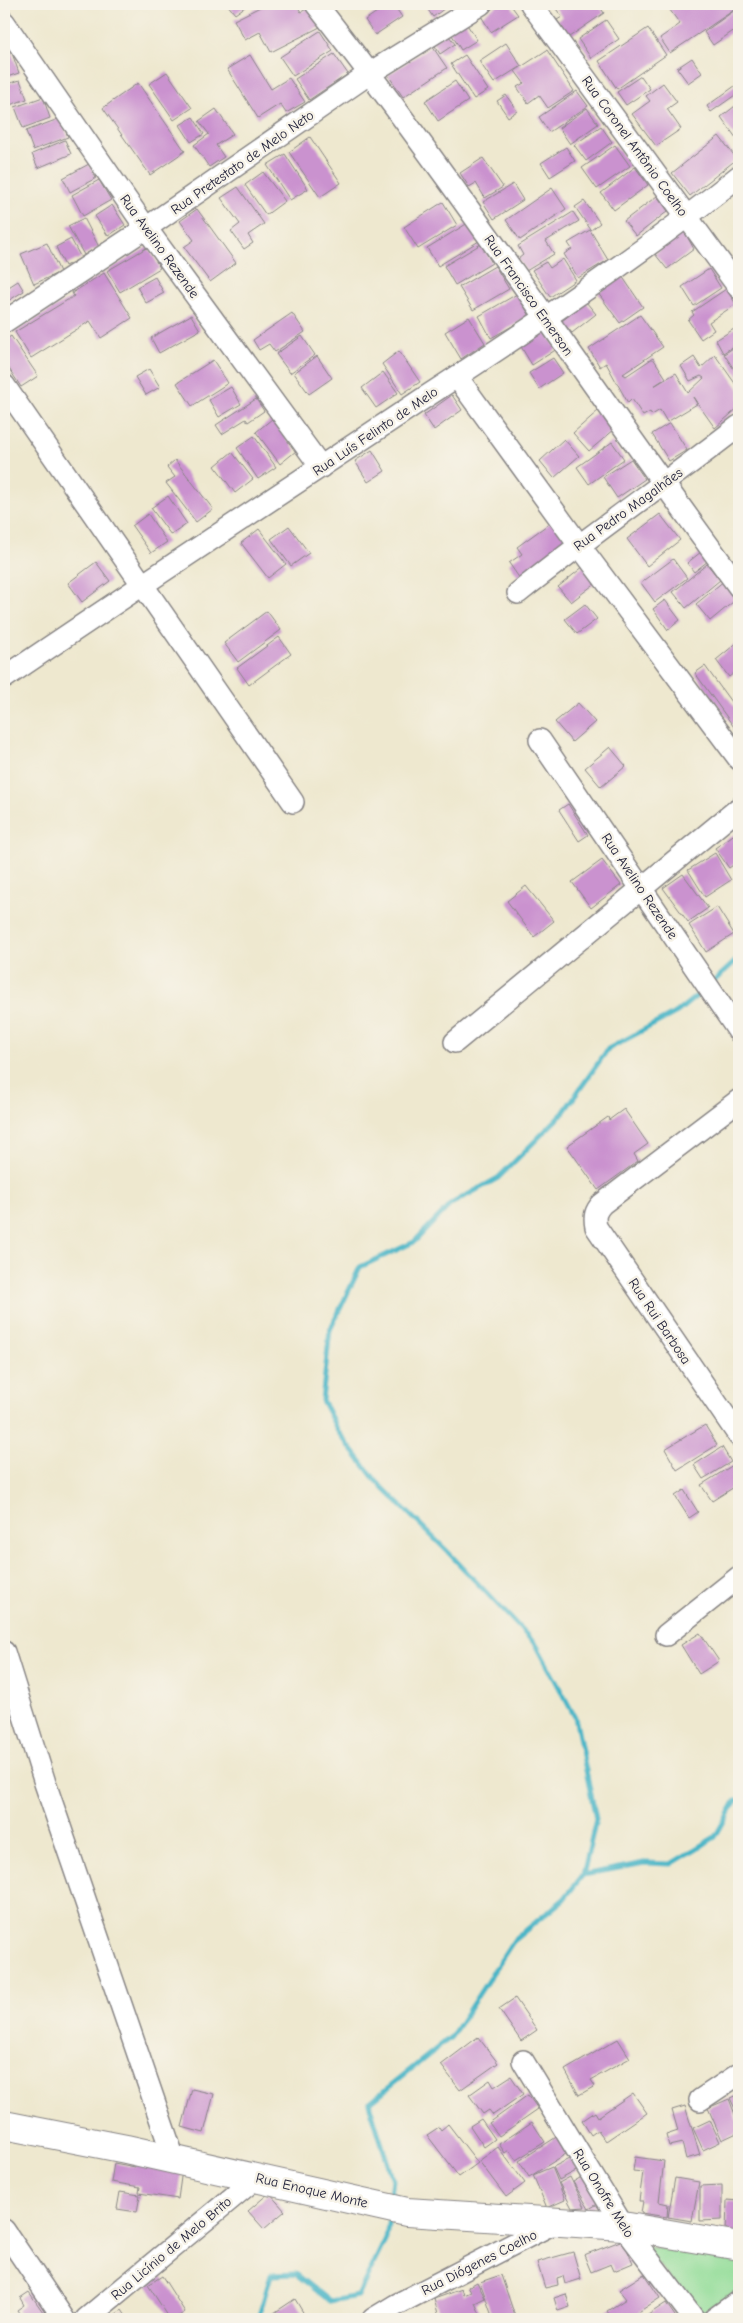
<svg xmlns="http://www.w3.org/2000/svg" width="743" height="2323" font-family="'Comic Neue',sans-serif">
	<rect width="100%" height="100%" fill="#f7f3e8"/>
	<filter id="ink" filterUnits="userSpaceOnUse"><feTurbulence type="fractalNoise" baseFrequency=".02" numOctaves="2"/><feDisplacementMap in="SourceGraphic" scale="10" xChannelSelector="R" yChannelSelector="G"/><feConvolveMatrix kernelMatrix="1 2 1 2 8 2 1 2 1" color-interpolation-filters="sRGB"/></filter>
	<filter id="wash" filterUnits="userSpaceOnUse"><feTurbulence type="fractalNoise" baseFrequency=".0096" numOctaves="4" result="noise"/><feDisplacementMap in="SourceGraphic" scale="20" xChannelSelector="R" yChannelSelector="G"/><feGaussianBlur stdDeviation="1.12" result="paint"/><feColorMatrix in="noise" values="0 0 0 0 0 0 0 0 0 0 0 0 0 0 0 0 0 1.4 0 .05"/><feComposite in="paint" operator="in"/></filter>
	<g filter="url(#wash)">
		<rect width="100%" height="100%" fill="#eee8cf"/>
		<path fill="#93dd99" stroke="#5a806a" d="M 643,2246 L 739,2262 L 739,2289 L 699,2314 Z"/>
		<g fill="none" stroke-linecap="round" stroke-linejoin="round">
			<g stroke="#4bb6c7" stroke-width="5">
				<path d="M 712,983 L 739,958"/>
				<path d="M 583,1875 L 596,1819 L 575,1717 L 537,1646 L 445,1549 L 377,1482 L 339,1433 L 322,1400 L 330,1330 L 360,1267 L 414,1242 L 451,1204 L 498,1178 L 563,1113 L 608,1049 L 677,1012 L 704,990"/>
				<path d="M 390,2201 L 393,2180 L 369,2103 L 451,2037 L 514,1940 L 564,1899 L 583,1875 L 644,1863 L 671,1864 L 715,1837 L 736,1800 L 739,1800"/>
				<path d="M 258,2319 L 271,2275 L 296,2274 L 330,2301 L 358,2296 L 386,2238 L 389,2217"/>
			</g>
		</g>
		<g id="blocks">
			<g fill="#ca92cf">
				<path d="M 227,4 L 249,4 L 235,14 Z"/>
				<path d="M 266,4 L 296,4 L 301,12 L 310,7 L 320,27 L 271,52 L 260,32 L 245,40 L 234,20 Z"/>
				<path d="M 389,4 L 393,4 L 402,17 L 375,35 L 365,20 Z"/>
				<path d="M 424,4 L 442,4 L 445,8 L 433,17 Z"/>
				<path d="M 499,4 L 510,4 L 518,15 L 491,32 L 481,16 Z"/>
				<path d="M 557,4 L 598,4 L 604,13 L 569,37 L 557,20 L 562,17 L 554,6 Z"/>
				<path d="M 671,4 L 730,4 L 734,10 L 670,53 L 660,38 L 680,24 L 667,6 Z"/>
				<path d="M 735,10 L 739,17 L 739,27 L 713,45 L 704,32 Z"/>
				<path d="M 464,20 L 477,40 L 461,50 L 449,30 Z"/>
				<path d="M 606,20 L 619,39 L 591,58 L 578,39 Z"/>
				<path d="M 648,28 L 666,55 L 617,89 L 599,61 Z"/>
				<path d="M 320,31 L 333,51 L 293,76 L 280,57 Z"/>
				<path d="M 446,32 L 455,44 L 440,54 L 432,41 Z"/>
				<path d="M 506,43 L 521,66 L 494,83 L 479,61 Z"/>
				<path d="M 432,46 L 447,68 L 403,97 L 388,75 Z"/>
				<path d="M 547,50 L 574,91 L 548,108 L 539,95 L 528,103 L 517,87 L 524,83 L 515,71 Z"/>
				<path d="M 12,53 L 19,73 L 4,78 L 4,56 Z"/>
				<path d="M 334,54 L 348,74 L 309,100 L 295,79 Z"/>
				<path d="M 250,55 L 271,89 L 289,78 L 305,102 L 286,113 L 280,104 L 258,118 L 227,69 Z"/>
				<path d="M 465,55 L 488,90 L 474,99 L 451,64 Z"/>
				<path d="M 692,58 L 702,73 L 688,83 L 677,68 Z"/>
				<path d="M 167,72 L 192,108 L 174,120 L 149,84 Z"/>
				<path d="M 641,76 L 650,89 L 626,105 L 617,92 Z"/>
				<path d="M 20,80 L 27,99 L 4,107 L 4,85 Z"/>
				<path d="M 455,81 L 468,101 L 438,121 L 425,101 Z"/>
				<path d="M 138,83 L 185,151 L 150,175 L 103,108 Z"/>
				<path d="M 663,83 L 677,102 L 667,109 L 681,129 L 656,146 L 632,114 L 650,101 L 646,96 Z"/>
				<path d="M 739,83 L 739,95 L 738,93 L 711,112 L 707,106 Z"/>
				<path d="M 577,91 L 588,106 L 549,132 L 539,117 Z"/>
				<path d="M 506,95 L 517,111 L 508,117 L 497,101 Z"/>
				<path d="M 43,97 L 50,118 L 23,128 L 15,107 Z"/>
				<path d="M 739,103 L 739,142 L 721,117 Z"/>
				<path d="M 587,108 L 598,124 L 570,144 L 559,128 Z"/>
				<path d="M 216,109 L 233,134 L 216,145 L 224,157 L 209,167 L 194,145 L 209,134 L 199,121 Z"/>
				<path d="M 193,117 L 204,134 L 191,142 L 180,125 Z"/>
				<path d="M 61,118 L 68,137 L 33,150 L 26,131 Z"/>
				<path d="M 601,126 L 612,142 L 586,161 L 574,145 Z"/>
				<path d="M 719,136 L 737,159 L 690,196 L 672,173 Z"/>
				<path d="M 310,137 L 341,183 L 320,197 L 289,152 Z"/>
				<path d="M 65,140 L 71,154 L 38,168 L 32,154 Z"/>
				<path d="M 615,145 L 630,166 L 597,189 L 582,168 Z"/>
				<path d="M 566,147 L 575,161 L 550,177 L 541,163 Z"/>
				<path d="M 285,154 L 308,189 L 290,200 L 267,165 Z"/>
				<path d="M 483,158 L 503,187 L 485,198 L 476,183 L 469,187 L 460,173 Z"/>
				<path d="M 89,164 L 96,178 L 70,192 L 63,178 Z"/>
				<path d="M 635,167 L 648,185 L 614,210 L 601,193 Z"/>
				<path d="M 263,172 L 285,201 L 266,215 L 245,185 Z"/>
				<path d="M 99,180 L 111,200 L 83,216 L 72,195 Z"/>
				<path d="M 513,184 L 523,200 L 494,219 L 483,202 Z"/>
				<path d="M 238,187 L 264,224 L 248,235 L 253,243 L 244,249 L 231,231 L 240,224 L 221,198 Z"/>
				<path d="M 552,188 L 566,209 L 520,240 L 506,220 Z"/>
				<path d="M 657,196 L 668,211 L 636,236 L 624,221 Z"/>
				<path d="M 584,201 L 600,223 L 591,230 L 575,207 Z"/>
				<path d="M 443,202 L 457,225 L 418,249 L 404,227 Z"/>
				<path d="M 112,205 L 125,225 L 108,236 L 95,216 Z"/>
				<path d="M 197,209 L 236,263 L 210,282 L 184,247 L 194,240 L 180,221 Z"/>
				<path d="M 573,212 L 579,221 L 546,241 L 554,254 L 526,271 L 518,259 L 523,255 L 518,246 Z"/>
				<path d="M 84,218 L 99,247 L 84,255 L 68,226 Z"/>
				<path d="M 468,223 L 479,241 L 438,266 L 427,248 Z"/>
				<path d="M 590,230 L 608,260 L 578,278 L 564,254 L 572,249 L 568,243 Z"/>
				<path d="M 684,231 L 694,249 L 667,269 L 655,254 Z"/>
				<path d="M 71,239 L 81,258 L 65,266 L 56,247 Z"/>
				<path d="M 47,243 L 60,272 L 34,284 L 21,254 Z"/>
				<path d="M 481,244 L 492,263 L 455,285 L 444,266 Z"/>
				<path d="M 148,247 L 160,268 L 120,292 L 107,271 Z"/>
				<path d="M 563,259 L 576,280 L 550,297 L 532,270 L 546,262 L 550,268 Z"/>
				<path d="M 495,266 L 509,289 L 473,310 L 459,287 Z"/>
				<path d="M 709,269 L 721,288 L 694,306 L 682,287 Z"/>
				<path d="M 104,273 L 132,318 L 101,338 L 90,321 L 31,358 L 15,332 L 74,296 L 72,293 Z"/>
				<path d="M 622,276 L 643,307 L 620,323 L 598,293 Z"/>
				<path d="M 155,277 L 164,293 L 146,303 L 137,287 Z"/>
				<path d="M 18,281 L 24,291 L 8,301 L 4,295 L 4,290 Z"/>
				<path d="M 726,289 L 736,304 L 709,322 L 714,330 L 701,339 L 688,320 L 694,315 L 692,312 Z"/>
				<path d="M 517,294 L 530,316 L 491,338 L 479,316 Z"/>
				<path d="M 586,302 L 596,314 L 572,333 L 562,321 Z"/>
				<path d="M 292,313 L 305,332 L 275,352 L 269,344 L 259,350 L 253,340 Z"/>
				<path d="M 191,315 L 200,330 L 159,353 L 151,338 Z"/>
				<path d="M 640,315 L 663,347 L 623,374 L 626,376 L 653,358 L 666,378 L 654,386 L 676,373 L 688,393 L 704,378 L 701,376 L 690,381 L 681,366 L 694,357 L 701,368 L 715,355 L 739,389 L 739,407 L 715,428 L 693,397 L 697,404 L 667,422 L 660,410 L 652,415 L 650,412 L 643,416 L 632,399 L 628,403 L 606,363 L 600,367 L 589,349 Z"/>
				<path d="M 469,317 L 485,343 L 461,359 L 445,332 Z"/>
				<path d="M 739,326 L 739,343 L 723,353 L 716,340 Z"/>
				<path d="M 545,330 L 557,349 L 532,365 L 520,345 Z"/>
				<path d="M 11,336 L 38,376 L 21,387 L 4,361 L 4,341 Z"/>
				<path d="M 302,336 L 315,355 L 290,373 L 276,354 Z"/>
				<path d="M 739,344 L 739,377 L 724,354 Z"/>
				<path d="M 399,351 L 420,382 L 402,394 L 382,364 Z"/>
				<path d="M 317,356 L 332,378 L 309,394 L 294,373 Z"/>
				<path d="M 553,358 L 563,373 L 539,389 L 529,373 Z"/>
				<path d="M 213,360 L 228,383 L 192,406 L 177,383 Z"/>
				<path d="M 149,369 L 160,387 L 146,395 L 135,377 Z"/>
				<path d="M 383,372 L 398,393 L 376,408 L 362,388 Z"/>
				<path d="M 231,387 L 241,404 L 219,417 L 209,400 Z"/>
				<path d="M 452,395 L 462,410 L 434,430 L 424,415 Z"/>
				<path d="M 256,399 L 264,411 L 248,422 L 246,419 L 222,434 L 216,425 Z"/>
				<path d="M 599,410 L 615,429 L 589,451 L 573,433 Z"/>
				<path d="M 272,419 L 296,451 L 280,464 L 256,432 Z"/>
				<path d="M 670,423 L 687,450 L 669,461 L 652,434 Z"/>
				<path d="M 254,436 L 276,467 L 258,479 L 237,448 Z"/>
				<path d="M 564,439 L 579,456 L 554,478 L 540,461 Z"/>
				<path d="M 612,442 L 624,459 L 589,484 L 577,467 Z"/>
				<path d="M 372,450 L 385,471 L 368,482 L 355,461 Z"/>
				<path d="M 232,452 L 253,479 L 235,493 L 215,466 Z"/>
				<path d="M 631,459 L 645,479 L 617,498 L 603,477 Z"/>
				<path d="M 175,460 L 213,509 L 196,522 L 166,483 L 175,477 L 167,467 Z"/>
				<path d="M 168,496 L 187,524 L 171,535 L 151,508 Z"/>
				<path d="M 148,514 L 167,542 L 151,553 L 132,526 Z"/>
				<path d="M 660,514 L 680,540 L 647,566 L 627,539 Z"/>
				<path d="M 554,520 L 570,543 L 520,579 L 509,563 L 522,554 L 517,547 Z"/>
				<path d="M 289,526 L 309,553 L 291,566 L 271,539 Z"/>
				<path d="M 259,529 L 286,564 L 268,578 L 241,543 Z"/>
				<path d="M 701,552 L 708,561 L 694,572 L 687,563 Z"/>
				<path d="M 673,559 L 687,578 L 655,602 L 641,583 Z"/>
				<path d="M 96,562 L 110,581 L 82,602 L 68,583 Z"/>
				<path d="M 707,564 L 720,580 L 686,608 L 673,592 Z"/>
				<path d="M 584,566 L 597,582 L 571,602 L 558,587 Z"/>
				<path d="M 725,580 L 739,597 L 710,621 L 696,604 Z"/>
				<path d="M 665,600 L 680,620 L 668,630 L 653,609 Z"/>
				<path d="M 585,604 L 597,619 L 577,634 L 565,619 Z"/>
				<path d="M 267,611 L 281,630 L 238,662 L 224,643 Z"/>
				<path d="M 279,637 L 291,654 L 249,685 L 237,668 Z"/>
				<path d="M 739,641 L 739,669 L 729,677 L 716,660 Z"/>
				<path d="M 705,666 L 739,713 L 739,734 L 695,673 Z"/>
				<path d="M 578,703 L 595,722 L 572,742 L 555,722 Z"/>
				<path d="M 610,747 L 626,766 L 601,787 L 585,768 Z"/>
				<path d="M 568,804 L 588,835 L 579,841 L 559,810 Z"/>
				<path d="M 736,833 L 739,837 L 739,861 L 729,868 L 715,848 Z"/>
				<path d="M 715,853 L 731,880 L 705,897 L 688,870 Z"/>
				<path d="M 602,860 L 621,885 L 591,908 L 572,882 Z"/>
				<path d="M 683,874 L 708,908 L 688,922 L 663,888 Z"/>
				<path d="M 526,886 L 554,921 L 534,937 L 507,901 Z"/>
				<path d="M 717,907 L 734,934 L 706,952 L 689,925 Z"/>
				<path d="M 624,1109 L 648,1144 L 634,1154 L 638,1161 L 598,1190 L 567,1146 L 608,1117 L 609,1120 Z"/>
				<path d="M 705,1425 L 717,1445 L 677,1470 L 665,1449 Z"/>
				<path d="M 722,1447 L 731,1462 L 703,1479 L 694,1465 Z"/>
				<path d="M 733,1465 L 739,1475 L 739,1484 L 712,1501 L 701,1485 Z"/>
				<path d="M 684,1490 L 698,1512 L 689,1518 L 675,1496 Z"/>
				<path d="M 700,1633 L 719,1661 L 699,1674 L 681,1645 Z"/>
				<path d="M 515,1998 L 537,2030 L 521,2041 L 499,2009 Z"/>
				<path d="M 478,2037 L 498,2063 L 460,2090 L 441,2065 Z"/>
				<path d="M 618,2039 L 630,2058 L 591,2080 L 595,2086 L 579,2095 L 565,2070 Z"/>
				<path d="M 511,2076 L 523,2094 L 493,2115 L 489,2110 L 483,2114 L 469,2095 L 490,2080 L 494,2087 Z"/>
				<path d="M 192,2089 L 214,2094 L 204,2133 L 182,2127 Z"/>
				<path d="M 633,2093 L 647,2113 L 606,2141 L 598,2130 L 591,2135 L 582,2121 L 595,2112 L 598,2117 Z"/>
				<path d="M 739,2094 L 739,2117 L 730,2098 Z"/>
				<path d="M 528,2095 L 538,2109 L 499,2136 L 489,2123 Z"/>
				<path d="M 729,2099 L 739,2125 L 739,2132 L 722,2140 L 708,2108 Z"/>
				<path d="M 685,2106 L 700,2155 L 686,2159 L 682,2143 L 669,2146 L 666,2135 L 678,2131 L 672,2110 Z"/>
				<path d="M 481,2119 L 495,2139 L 484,2147 L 470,2126 Z"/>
				<path d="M 710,2120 L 720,2142 L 703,2150 L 693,2128 Z"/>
				<path d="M 532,2122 L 545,2142 L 516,2160 L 509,2150 L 505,2153 L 499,2144 Z"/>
				<path d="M 448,2124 L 478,2163 L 459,2177 L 427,2135 L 439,2127 L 441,2130 Z"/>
				<path d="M 558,2136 L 569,2152 L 529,2177 L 519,2161 Z"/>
				<path d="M 498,2147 L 525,2183 L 506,2197 L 479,2161 Z"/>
				<path d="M 635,2157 L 664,2161 L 659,2202 L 668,2204 L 667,2217 L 641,2213 L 643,2201 L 639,2201 L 643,2172 L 633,2171 Z"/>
				<path d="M 571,2158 L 578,2170 L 559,2180 L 553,2167 Z"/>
				<path d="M 136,2162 L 182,2170 L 178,2199 L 139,2193 L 140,2187 L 111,2182 L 114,2163 L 135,2167 Z"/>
				<path d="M 552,2167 L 565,2200 L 547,2208 L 533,2175 Z"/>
				<path d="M 585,2175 L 601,2202 L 589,2209 L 573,2182 Z"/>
				<path d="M 570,2177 L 585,2207 L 572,2208 L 559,2183 Z"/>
				<path d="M 675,2178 L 699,2182 L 692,2221 L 668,2217 Z"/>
				<path d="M 722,2185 L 722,2220 L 700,2221 L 700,2186 Z"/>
				<path d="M 120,2192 L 140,2195 L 137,2212 L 117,2209 Z"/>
				<path d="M 269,2193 L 285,2211 L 264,2229 L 248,2211 Z"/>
				<path d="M 727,2200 L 739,2201 L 739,2233 L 726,2232 Z"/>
				<path d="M 623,2240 L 633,2263 L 614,2271 L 611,2264 L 591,2272 L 584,2255 Z"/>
				<path d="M 573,2252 L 581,2279 L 565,2284 L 563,2276 L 557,2278 L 558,2285 L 545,2288 L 537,2262 Z"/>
				<path d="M 644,2274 L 660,2298 L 628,2319 L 612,2319 L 607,2311 L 626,2299 L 619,2290 Z"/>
				<path d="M 501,2275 L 516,2319 L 493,2319 L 480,2282 Z"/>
				<path d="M 162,2276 L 185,2312 L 174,2319 L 170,2319 L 148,2285 Z"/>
				<path d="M 477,2282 L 485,2298 L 475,2303 L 480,2314 L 467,2319 L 443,2319 L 442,2316 L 439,2317 L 434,2299 L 462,2289 L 464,2295 L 471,2292 L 468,2287 Z"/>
				<path d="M 29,2292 L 43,2312 L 34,2319 L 31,2319 L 26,2312 L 21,2316 L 17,2310 L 24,2305 L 20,2298 Z"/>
				<path d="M 566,2294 L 570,2307 L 558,2311 L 554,2298 Z"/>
				<path d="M 295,2299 L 307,2319 L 270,2319 L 268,2317 Z"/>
				<path d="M 666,2303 L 677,2319 L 642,2319 Z"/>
				<path d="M 122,2310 L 128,2319 L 108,2319 Z"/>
			</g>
		</g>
	</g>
	<g filter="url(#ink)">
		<use href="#blocks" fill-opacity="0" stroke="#888585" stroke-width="1"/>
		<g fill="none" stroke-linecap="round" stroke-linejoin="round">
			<defs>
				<g id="street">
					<path d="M 316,4 C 464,193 596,394 739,587"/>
					<path d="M 531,4 L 739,288"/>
					<path d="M 4,22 L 146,228 L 321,467"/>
					<path d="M 4,322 L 146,228 L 370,73 L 481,4"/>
					<path d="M 457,377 L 579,545 L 739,759"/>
					<path d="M 4,385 L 293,802"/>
					<path d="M 518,593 C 590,535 666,483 739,426"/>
					<path d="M 4,678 C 142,584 282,493 421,400 C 530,329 638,257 739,176"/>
					<path d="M 540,740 L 739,1032"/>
					<path d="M 455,1042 L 739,808"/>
					<path d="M 739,1100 L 602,1204 C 595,1211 594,1217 596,1227 L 739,1436"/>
					<path d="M 666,1635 L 739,1577"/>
					<path d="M 4,1652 L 45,1783 L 174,2159"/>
					<path d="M 523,2061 L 623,2226 L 694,2319"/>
					<path d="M 700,2100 L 739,2074"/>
					<path d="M 4,2230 L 64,2319"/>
					<path d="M 86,2319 L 256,2178"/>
					<path d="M 373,2319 L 396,2305 L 558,2221"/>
					<path d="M 714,2319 L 739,2301"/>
				</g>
				<path id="secondary" d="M 4,2125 L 126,2149 L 407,2212 L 623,2226 L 739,2246"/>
			</defs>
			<use href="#street" stroke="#888585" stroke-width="24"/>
			<use href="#secondary" stroke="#888585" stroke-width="30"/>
			<use href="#street" stroke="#fff" stroke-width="21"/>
			<use href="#secondary" stroke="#fff" stroke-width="28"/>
		</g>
	</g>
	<g text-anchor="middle" stroke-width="5" stroke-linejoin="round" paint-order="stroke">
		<g font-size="14" fill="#22223b" stroke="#f7f3e8">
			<text transform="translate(635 146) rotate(54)" y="5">Rua Coronel Antônio Coelho</text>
			<text transform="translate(242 162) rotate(-35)" y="5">Rua Pretestato de Melo Neto</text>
			<text transform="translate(160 246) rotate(54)" y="5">Rua Avelino Rezende</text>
			<text transform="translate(529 295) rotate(55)" y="5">Rua Francisco Emerson</text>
			<text transform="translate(375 431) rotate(-34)" y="5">Rua Luís Felinto de Melo</text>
			<text transform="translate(628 509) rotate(-36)" y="5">Rua Pedro Magalhães</text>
			<text transform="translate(640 886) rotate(56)" y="5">Rua Avelino Rezende</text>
			<text transform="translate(660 1321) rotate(56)" y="5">Rua Rui Barbosa</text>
			<text transform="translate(312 2190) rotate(13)" y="5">Rua Enoque Monte</text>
			<text transform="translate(604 2193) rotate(58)" y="5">Rua Onofre Melo</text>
			<text transform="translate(171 2248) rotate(-40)" y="5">Rua Licínio de Melo Brito</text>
			<text transform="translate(479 2262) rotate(-27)" y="5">Rua Diógenes Coelho</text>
		</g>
	</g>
	<rect width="743" height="2323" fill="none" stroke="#f7f3e8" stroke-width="20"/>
</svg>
